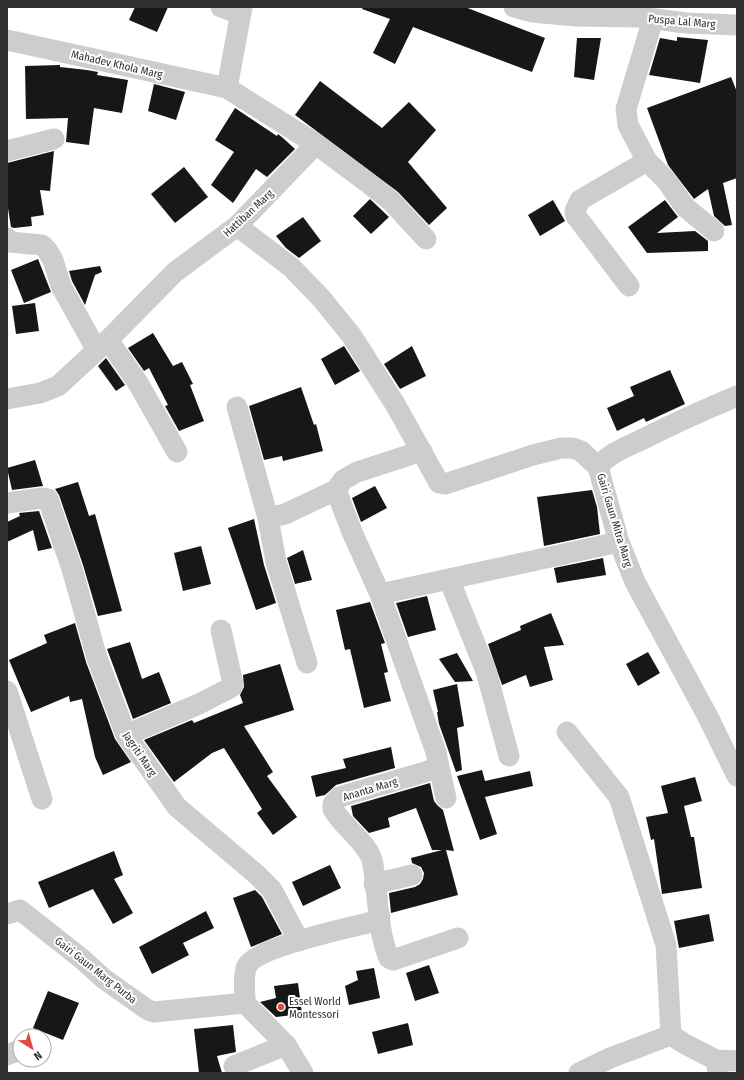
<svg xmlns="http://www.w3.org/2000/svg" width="744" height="1080" font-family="'Fira Sans Condensed',sans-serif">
	<rect width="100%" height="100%" fill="#fff"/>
	<g fill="#171717">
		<path d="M 135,7 L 168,7 L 157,32 L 129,20 Z"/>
		<path d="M 363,7 L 465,7 L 545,38 L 532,72 L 413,27 L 395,64 L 373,53 L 390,19 L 362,9 Z"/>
		<path d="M 677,37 L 708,40 L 700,83 L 649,75 L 660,38 L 677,41 Z"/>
		<path d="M 577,38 L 601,38 L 594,80 L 574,77 Z"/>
		<path d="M 60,65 L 60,67 L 87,70 L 98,72 L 97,75 L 128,80 L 122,113 L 94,108 L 89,145 L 66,142 L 68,118 L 26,119 L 25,66 Z"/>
		<path d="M 731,77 L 737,92 L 737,178 L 723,183 L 732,225 L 725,226 L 714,216 L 708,189 L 694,199 L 668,165 L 647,108 Z"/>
		<path d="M 320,81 L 382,128 L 409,102 L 436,130 L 408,162 L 447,208 L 429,225 L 398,192 L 295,115 Z"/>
		<path d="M 154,84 L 185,92 L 176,120 L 148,111 Z"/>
		<path d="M 235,108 L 277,136 L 278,134 L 283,138 L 295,149 L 267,177 L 256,169 L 233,203 L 211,185 L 234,152 L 215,140 Z"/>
		<path d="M 54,151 L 50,191 L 40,190 L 44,215 L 31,217 L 32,226 L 14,228 L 11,227 L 7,202 L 7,163 Z"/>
		<path d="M 184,167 L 208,197 L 175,223 L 151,194 Z"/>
		<path d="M 370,199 L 389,217 L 371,234 L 353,216 Z"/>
		<path d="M 553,200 L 565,221 L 540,236 L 528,215 Z"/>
		<path d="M 665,200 L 678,217 L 657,233 L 695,231 L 708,241 L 708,251 L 647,253 L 628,227 Z"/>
		<path d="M 303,217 L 321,241 L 299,258 L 286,248 L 276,236 Z"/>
		<path d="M 38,259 L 51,292 L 24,303 L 11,270 Z"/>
		<path d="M 100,266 L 102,272 L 95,275 L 85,305 L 72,281 L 69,271 Z"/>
		<path d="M 35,303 L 39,331 L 16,334 L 12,306 Z"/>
		<path d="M 153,333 L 173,366 L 182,362 L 193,384 L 190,385 L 204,421 L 179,431 L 165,406 L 168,405 L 149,368 L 144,371 L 128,348 Z"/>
		<path d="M 344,346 L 360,371 L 335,385 L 321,359 Z"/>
		<path d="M 412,346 L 426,376 L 400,389 L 384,364 Z"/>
		<path d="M 106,358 L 125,385 L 116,391 L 98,366 Z"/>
		<path d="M 670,370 L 685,404 L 646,422 L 644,418 L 617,431 L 607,408 L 634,396 L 630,387 Z"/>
		<path d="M 301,387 L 314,425 L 316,424 L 323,451 L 283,461 L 282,456 L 264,460 L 249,406 Z"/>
		<path d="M 35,460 L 43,486 L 12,490 L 7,468 Z"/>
		<path d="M 78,482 L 89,516 L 95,514 L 122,611 L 98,616 L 83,565 L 59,495 L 55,489 Z"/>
		<path d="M 375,486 L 387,508 L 361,522 L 352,498 Z"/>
		<path d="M 592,490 L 597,507 L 600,534 L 544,546 L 537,497 Z"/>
		<path d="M 39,511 L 52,548 L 38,551 L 33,530 L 7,542 L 7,522 L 20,516 L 19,513 Z"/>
		<path d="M 254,519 L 264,565 L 276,603 L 256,610 L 228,528 Z"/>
		<path d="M 201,546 L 211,584 L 183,591 L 174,553 Z"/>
		<path d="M 303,550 L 312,580 L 295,584 L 287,558 Z"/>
		<path d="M 603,558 L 606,575 L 557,583 L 554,568 Z"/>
		<path d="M 427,596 L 436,630 L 408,637 L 396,603 Z"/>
		<path d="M 370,602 L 385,643 L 381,644 L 388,672 L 384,673 L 391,701 L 364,708 L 350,649 L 345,650 L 336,610 Z"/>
		<path d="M 551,613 L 564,645 L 544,647 L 553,680 L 530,687 L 526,675 L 502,685 L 488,644 L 521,630 L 520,626 Z"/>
		<path d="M 75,623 L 86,662 L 115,739 L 131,762 L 103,775 L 95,757 L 82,699 L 70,702 L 69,696 L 31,712 L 9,660 L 47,643 L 44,635 Z"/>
		<path d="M 130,642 L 142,679 L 159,672 L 171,703 L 133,719 L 107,649 Z"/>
		<path d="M 648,652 L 660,673 L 638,686 L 626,664 Z"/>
		<path d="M 457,653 L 473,681 L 455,682 L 439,659 Z"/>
		<path d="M 280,664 L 294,710 L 244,726 L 273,772 L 267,776 L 297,817 L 273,835 L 257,813 L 262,809 L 224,748 L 212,753 L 174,782 L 144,740 L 192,720 L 194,723 L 243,703 L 240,695 L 244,687 L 243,675 Z"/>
		<path d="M 457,684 L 464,726 L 457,728 L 462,770 L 456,772 L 439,724 L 437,712 L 438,712 L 433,690 Z"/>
		<path d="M 391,747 L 395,768 L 336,785 L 325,795 L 316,797 L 311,776 L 346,768 L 343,759 Z"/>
		<path d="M 482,770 L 485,781 L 530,771 L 533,786 L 485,797 L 497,834 L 480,840 L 457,776 Z"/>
		<path d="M 695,777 L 702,801 L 684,806 L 691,837 L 694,837 L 702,888 L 662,894 L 654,839 L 651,840 L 646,817 L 668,813 L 661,786 Z"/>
		<path d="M 430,783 L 434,801 L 438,806 L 443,810 L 454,851 L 446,850 L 458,895 L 391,913 L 389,893 L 415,887 L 420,884 L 423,879 L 424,873 L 421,867 L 412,863 L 411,858 L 442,850 L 432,850 L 416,808 L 388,818 L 390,827 L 369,833 L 353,816 L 351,806 Z"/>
		<path d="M 114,851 L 123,875 L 114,879 L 133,913 L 113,924 L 93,889 L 49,908 L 38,882 Z"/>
		<path d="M 330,865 L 341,888 L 303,906 L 292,882 Z"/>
		<path d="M 255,890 L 262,897 L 282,934 L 251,947 L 233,898 Z"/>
		<path d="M 206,911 L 214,928 L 183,943 L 189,955 L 152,974 L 139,947 Z"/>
		<path d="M 709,914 L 714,941 L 679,948 L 674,921 Z"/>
		<path d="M 429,965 L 439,993 L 415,1001 L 406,973 Z"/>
		<path d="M 374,968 L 380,998 L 349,1005 L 345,986 L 358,980 L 356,971 Z"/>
		<path d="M 298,983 L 302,1014 L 276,1017 L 260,1002 L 276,998 L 274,986 Z"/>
		<path d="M 48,991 L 79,1003 L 63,1040 L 33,1028 Z"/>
		<path d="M 408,1023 L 413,1045 L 378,1054 L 372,1032 Z"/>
		<path d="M 233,1025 L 236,1052 L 217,1056 L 222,1073 L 199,1073 L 194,1029 Z"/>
	</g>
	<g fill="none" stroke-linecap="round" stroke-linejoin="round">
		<g stroke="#cdcdcd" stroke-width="21">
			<path d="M 221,7 L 240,14"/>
			<path d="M 514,7 L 532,12 L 576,16 L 639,17 L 686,23 L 737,25"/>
			<path d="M 653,19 L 626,109 L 628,125 L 647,161 L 666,180 L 685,207 L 714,231"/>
			<path d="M 7,40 L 227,88 L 316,144 L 367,182 L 391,201 L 426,239"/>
			<path d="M 227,88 L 242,7"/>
			<path d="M 7,151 L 54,139"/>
			<path d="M 237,226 L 291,267 L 321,298 L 351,335 L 395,404 L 439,483 L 445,484 L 533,455 L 561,448 L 572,448 L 581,451 L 598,467"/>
			<path d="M 7,238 L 10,242 L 42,245 L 47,250 L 53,260 L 61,286 L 96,349"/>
			<path d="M 629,286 L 576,216 L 575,211 L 580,200 L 647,161"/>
			<path d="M 108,340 L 138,383 L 177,452"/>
			<path d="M 7,399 L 40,393 L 58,386 L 108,340 L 175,272 L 237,226 L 316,144"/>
			<path d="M 237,407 L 268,518 L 285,514 L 336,490"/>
			<path d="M 422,451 L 357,472 L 343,480 L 336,490 L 352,532 L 380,594 L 449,579 L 486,671 L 509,756"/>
			<path d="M 598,467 L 619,542 L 635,582 L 707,715 L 737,776"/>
			<path d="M 598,467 C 609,453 629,446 645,438 C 675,423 706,409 737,396"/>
			<path d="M 7,503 L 43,498 L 48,499 L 72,569 L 97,658 L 126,735 L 177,807 L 256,874 L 272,890 L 299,941"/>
			<path d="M 268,518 L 276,562 L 307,663"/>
			<path d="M 449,579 L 619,542"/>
			<path d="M 380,594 L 436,752 L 438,763 L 433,769 L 425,772 L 339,797 L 333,804 L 333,809 C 342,826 367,842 372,860 C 379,892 376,928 389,958 L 393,960 L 458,938"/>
			<path d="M 7,691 L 42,799"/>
			<path d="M 567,732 L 619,797 L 666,945 L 671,1035"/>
			<path d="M 126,735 L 199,704 L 232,687 L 233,684 L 221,630"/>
			<path d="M 438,763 L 446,798"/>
			<path d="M 374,884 L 412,875"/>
			<path d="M 7,914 L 20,910 L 82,959 L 104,979 L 148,1010 L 154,1012 L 245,1003 L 286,1045 L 303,1073"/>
			<path d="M 245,1003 C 245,995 243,973 247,966 C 257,947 348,928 372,922 L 380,916"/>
			<path d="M 671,1035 L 685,1044 L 716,1060 L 718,1073"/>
			<path d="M 7,1055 L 20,1050"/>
			<path d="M 716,1060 L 737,1061"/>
			<path d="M 234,1066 L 286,1045"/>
			<path d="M 579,1073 L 610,1058 L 671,1035"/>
		</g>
	</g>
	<circle fill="#db4d3e" stroke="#fff" stroke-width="1.5" cx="281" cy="1007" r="4"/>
	<g text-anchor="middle" stroke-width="4" stroke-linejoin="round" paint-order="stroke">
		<g font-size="11" fill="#303030" stroke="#fff">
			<text transform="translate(682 21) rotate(5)" y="4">Puspa Lal Marg</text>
			<text transform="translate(117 64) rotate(13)" y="4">Mahadev Khola Marg</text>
			<text transform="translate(248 213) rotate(-43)" y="4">Hattiban Marg</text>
			<text transform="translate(615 520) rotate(73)" y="4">Gairi Gaun Mitra Marg</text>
			<text transform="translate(140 754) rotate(56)" y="4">Jagriti Marg</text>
			<text transform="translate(370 789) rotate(-17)" y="4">Ananta Marg</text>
			<text transform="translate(96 970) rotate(38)" y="4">Gairi Gaun Marg Purba</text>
		</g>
		<g font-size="11" fill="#303030" stroke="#fff" text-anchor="start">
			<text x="289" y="1005">Essel World<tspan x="289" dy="13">Montessori</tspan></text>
		</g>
	</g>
	<rect width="744" height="1080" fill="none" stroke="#303030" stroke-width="16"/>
	<g transform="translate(32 1048) rotate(143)"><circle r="19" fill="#ffffff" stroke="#acacac"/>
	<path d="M0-3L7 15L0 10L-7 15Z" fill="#db4d3e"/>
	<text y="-6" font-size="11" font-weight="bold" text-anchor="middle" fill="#303030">N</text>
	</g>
</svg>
